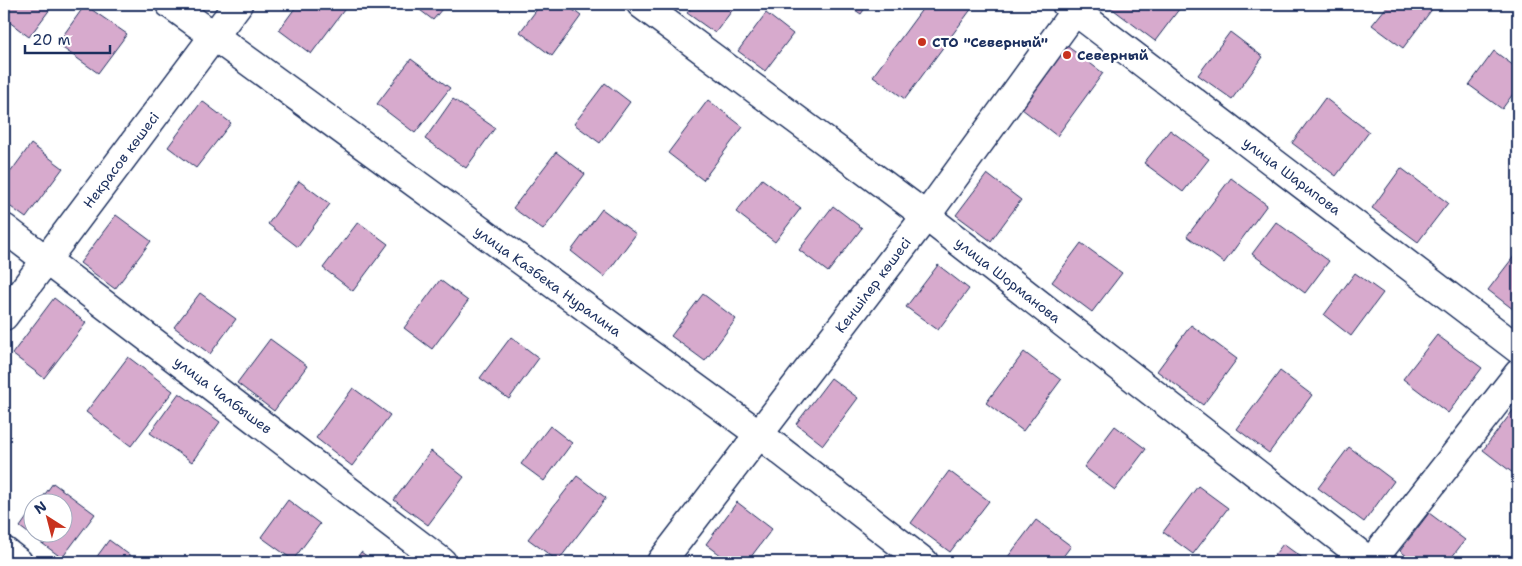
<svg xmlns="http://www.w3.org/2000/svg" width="1522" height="566" font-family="'Shantell Sans',sans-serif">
	<rect width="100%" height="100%" fill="#fff"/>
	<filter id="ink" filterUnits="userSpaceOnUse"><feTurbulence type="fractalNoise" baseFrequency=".02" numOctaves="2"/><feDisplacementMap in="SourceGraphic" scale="10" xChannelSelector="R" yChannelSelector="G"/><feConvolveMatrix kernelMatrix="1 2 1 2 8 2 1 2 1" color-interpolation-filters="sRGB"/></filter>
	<g filter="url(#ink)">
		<g fill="#d7aacd" stroke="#1b2f5e">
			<path d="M 4,4 L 54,4 L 29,37 L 4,18 Z"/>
			<path d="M 298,4 L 343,4 L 347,6 L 311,54 L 279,30 Z"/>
			<path d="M 412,4 L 446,4 L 433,20 Z"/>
			<path d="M 541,4 L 565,4 L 581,16 L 552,56 L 520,32 Z"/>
			<path d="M 694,4 L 737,4 L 715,33 L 687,13 Z"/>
			<path d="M 846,4 L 868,4 L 861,14 Z"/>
			<path d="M 926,4 L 967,4 L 972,8 L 905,99 L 873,76 Z"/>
			<path d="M 1112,4 L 1183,4 L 1155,41 L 1110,7 Z"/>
			<path d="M 1389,4 L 1436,4 L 1403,48 L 1372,25 Z"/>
			<path d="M 85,5 L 127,34 L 98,73 L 57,44 Z"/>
			<path d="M 766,13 L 793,34 L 765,71 L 738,51 Z"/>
			<path d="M 1230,32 L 1263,57 L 1232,99 L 1198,75 Z"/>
			<path d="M 1067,46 L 1103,73 L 1057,136 L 1022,109 Z"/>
			<path d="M 1494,51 L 1518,69 L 1518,87 L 1502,109 L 1469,85 Z"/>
			<path d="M 411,59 L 450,88 L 415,133 L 377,104 Z"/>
			<path d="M 605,83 L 630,102 L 600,143 L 574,124 Z"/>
			<path d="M 1325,98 L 1369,132 L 1336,176 L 1292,143 Z"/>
			<path d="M 453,99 L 495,128 L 466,168 L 425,139 Z"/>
			<path d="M 708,100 L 743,127 L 703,180 L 668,153 Z"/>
			<path d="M 202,101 L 231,123 L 196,168 L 168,147 Z"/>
			<path d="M 1170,130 L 1209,159 L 1183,192 L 1144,163 Z"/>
			<path d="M 31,144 L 63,168 L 26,218 L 4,202 L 4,181 Z"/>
			<path d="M 556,152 L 585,174 L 543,230 L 513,208 Z"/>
			<path d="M 1401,168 L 1448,203 L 1418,242 L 1372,208 Z"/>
			<path d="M 987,174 L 1021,200 L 991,241 L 956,215 Z"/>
			<path d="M 1231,178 L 1267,205 L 1224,263 L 1187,236 Z"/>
			<path d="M 762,179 L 801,208 L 775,242 L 736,212 Z"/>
			<path d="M 299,181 L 330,204 L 298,247 L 268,224 Z"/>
			<path d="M 833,206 L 862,228 L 828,272 L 799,250 Z"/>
			<path d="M 602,209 L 636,234 L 604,277 L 571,251 Z"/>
			<path d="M 116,215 L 151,241 L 115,289 L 80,263 Z"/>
			<path d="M 358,222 L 388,244 L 353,291 L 323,268 Z"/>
			<path d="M 1276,222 L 1329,261 L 1305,293 L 1252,254 Z"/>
			<path d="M 1081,243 L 1122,273 L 1092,312 L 1052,282 Z"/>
			<path d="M 1518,251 L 1518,313 L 1488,290 Z"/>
			<path d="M 938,265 L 969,289 L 938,330 L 906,307 Z"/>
			<path d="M 1355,273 L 1383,293 L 1351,336 L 1324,315 Z"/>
			<path d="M 440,280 L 468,301 L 432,349 L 404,328 Z"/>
			<path d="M 200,293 L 236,319 L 210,354 L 174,327 Z"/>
			<path d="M 703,294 L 736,319 L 705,361 L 671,336 Z"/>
			<path d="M 54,298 L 86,323 L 44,378 L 12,354 Z"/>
			<path d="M 1191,325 L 1237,359 L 1203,405 L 1157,371 Z"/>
			<path d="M 1437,335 L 1482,368 L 1448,413 L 1403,379 Z"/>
			<path d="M 511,337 L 539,358 L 509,399 L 480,378 Z"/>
			<path d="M 270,339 L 307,366 L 274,411 L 237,383 Z"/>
			<path d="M 1024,352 L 1061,380 L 1023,431 L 986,403 Z"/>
			<path d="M 128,357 L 173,391 L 131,446 L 86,412 Z"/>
			<path d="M 1280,371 L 1312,395 L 1269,453 L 1237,429 Z"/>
			<path d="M 831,378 L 858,398 L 823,445 L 796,424 Z"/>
			<path d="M 353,388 L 390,415 L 352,466 L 316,438 Z"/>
			<path d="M 179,393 L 220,422 L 192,462 L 150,433 Z"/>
			<path d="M 1518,404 L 1518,477 L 1483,450 Z"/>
			<path d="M 550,426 L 572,443 L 544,481 L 521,464 Z"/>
			<path d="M 1115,426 L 1146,449 L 1115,490 L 1084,467 Z"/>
			<path d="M 1349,447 L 1394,481 L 1364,522 L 1318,488 Z"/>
			<path d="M 431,451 L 464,477 L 428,525 L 394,500 Z"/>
			<path d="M 949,471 L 989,501 L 950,552 L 911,523 Z"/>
			<path d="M 577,476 L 606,498 L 558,561 L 528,539 Z"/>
			<path d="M 53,483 L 95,514 L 62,558 L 20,527 L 32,510 L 32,534 L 62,534 L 62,504 L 38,504 Z"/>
			<path d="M 1198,486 L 1228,508 L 1193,554 L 1163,532 Z"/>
			<path d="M 288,500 L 320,524 L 293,560 L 261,537 Z"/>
			<path d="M 737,502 L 772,529 L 747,562 L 730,562 L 706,544 Z"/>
			<path d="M 1429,513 L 1465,540 L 1448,562 L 1415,562 L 1400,551 Z"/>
			<path d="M 1036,520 L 1071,546 L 1059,562 L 1004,562 Z"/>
			<path d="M 109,540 L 139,562 L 93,562 Z"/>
			<path d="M 1283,544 L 1308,562 L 1269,562 Z"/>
			<path d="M 361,552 L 375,562 L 354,562 Z"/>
		</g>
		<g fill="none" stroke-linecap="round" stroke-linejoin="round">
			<defs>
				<g id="minor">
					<path d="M 170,4 L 759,434 L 924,562"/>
					<path d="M 641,4 L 926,216 L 1370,562"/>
					<path d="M 1066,4 L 1518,349"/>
					<path d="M 4,228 L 442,562"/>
					<path d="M 4,316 L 238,4"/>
					<path d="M 4,551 L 18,562"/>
					<path d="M 661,562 L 926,216 L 1080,4"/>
					<path d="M 1371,562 L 1518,374"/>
				</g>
			</defs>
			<use href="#minor" stroke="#1b2f5e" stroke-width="31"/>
			<use href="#minor" stroke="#fff" stroke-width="28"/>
		</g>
	</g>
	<g fill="#c8321e" stroke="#fff" stroke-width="2">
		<circle cx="922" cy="42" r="5"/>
		<circle cx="1067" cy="55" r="5"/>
	</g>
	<g text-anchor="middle" stroke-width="4.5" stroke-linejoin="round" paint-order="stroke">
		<g font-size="14" font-weight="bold" fill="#1b2f5e" stroke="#fff" text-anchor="start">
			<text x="932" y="47">СТО "Северный"</text>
			<text x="1077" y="60">Северный</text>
		</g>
		<g font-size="14" fill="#1b2f5e" stroke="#fff">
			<text transform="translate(121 160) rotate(-53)" y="5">Некрасов көшесі</text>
			<text transform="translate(1292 176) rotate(37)" y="5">улица Шарипова</text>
			<text transform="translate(1008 280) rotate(38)" y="5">улица Шорманова</text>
			<text transform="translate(548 281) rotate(36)" y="5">улица Казбека Нуралина</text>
			<text transform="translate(873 285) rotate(-53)" y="5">Кеншілер көшесі</text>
			<text transform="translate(223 395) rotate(37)" y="5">улица Чалбышев</text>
		</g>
	</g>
	<rect width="1522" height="566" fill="none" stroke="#fff" stroke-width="20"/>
	<rect x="10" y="10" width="1502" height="546" fill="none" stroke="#1b2f5e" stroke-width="2" filter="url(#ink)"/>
	<g transform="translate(48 518) rotate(324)"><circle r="24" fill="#ffffff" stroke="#a4acbf"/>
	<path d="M0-4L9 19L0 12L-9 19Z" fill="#c8321e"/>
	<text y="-8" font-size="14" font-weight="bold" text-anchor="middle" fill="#1b2f5e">N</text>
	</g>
	<path d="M25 45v8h85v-8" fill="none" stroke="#1b2f5e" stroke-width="2.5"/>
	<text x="32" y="45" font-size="15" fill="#1b2f5e" stroke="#ffffff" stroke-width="4" paint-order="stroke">20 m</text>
</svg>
